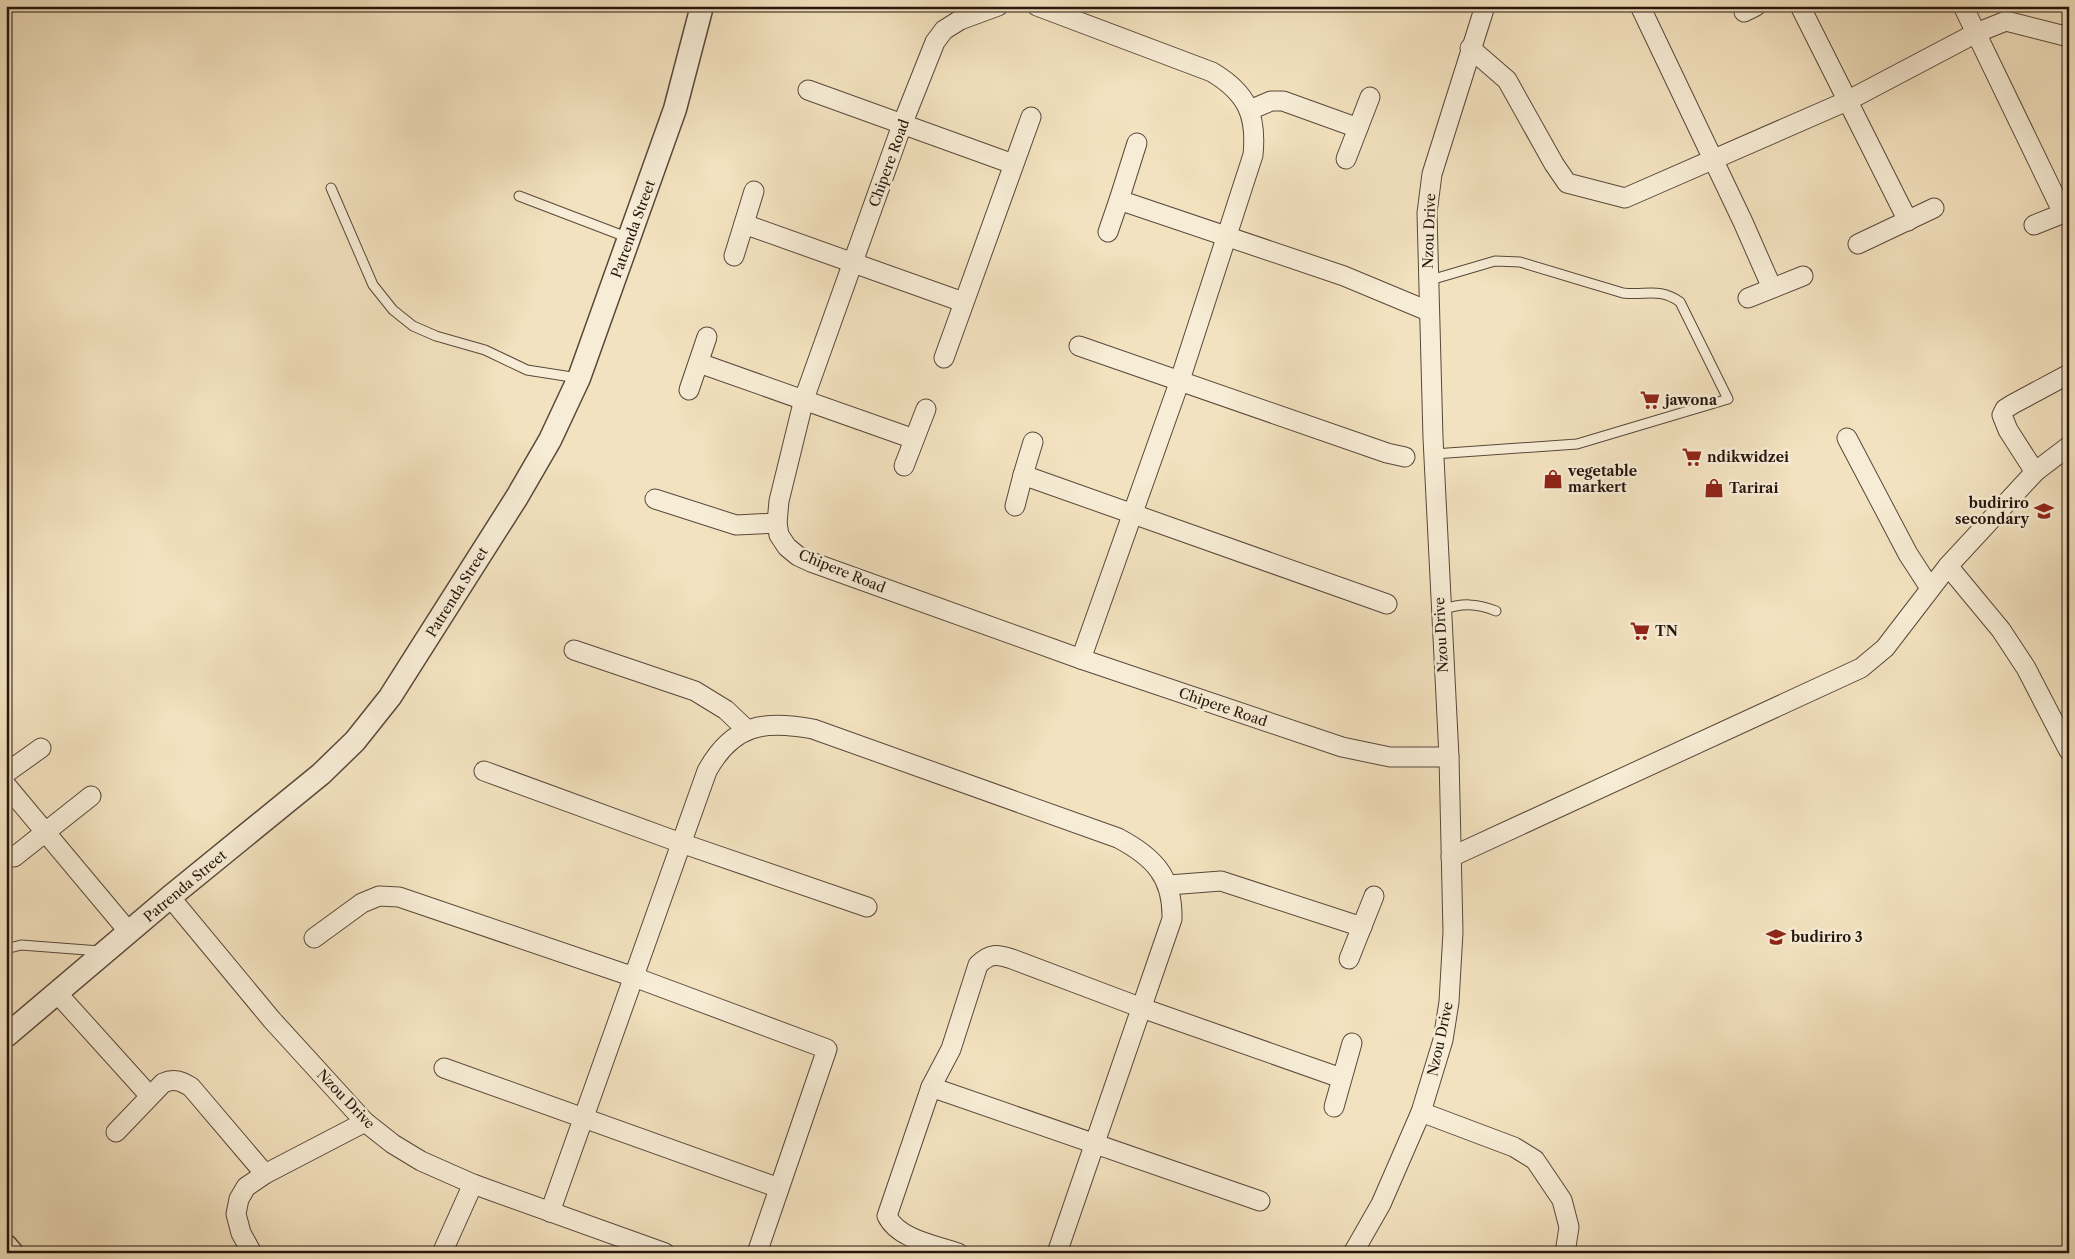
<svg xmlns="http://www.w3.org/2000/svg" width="2075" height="1259" font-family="'Libre Caslon Text',serif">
	<rect width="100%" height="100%" fill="#f3e2bf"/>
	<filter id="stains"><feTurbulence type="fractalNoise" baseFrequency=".004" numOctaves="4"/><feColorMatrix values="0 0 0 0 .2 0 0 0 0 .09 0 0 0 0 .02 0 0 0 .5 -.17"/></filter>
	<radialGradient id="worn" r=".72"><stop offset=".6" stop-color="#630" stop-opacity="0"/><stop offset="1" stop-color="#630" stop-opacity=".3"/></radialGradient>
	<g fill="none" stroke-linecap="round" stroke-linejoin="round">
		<defs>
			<g id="service">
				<path d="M 331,188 L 373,285 L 393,310 L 413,326 L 436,336 L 485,350 L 527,370 L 578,378"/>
				<path d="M 519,196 L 629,238"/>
				<path d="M 1427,281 L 1495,261 L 1520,262 L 1623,293 C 1645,296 1659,287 1680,302 L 1728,399 L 1577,444 L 1434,454"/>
				<path d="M 1441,610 C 1462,603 1476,603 1496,611"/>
				<path d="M 6,949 L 21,945 L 100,951"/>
			</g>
			<g id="minor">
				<path d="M 998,6 L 960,20 L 944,30 L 935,42 L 902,125 L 804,399 L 779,501 L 777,523 L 779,535 L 787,547 L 798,556 L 811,562 L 1081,659 L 1342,747 L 1390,757 L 1449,757"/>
				<path d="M 1037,6 L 1212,72 C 1247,93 1257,115 1253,155 L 1179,383 L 1081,659"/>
				<path d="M 1640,6 L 1743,222 L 1772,288"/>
				<path d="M 1800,6 L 1908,221"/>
				<path d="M 1963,6 L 2063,213"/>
				<path d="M 1744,12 L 1756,6"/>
				<path d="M 1470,48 L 1507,80 L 1554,164 L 1567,183 L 1625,198 L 1847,101 L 1976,33 L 2006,21 L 2069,37"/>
				<path d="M 808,90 L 1013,164"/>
				<path d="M 1250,110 L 1271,101 L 1283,101 L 1358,128"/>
				<path d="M 1346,159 L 1370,97"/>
				<path d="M 1119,200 L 1137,143"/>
				<path d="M 744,224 L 963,302"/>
				<path d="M 2034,225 L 2069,211"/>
				<path d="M 1108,232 L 1119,200 L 1344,276 L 1428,311"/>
				<path d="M 1858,244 L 1934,208"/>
				<path d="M 734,256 L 754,191"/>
				<path d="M 1748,298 L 1803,276"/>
				<path d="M 1079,346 L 1387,453 L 1405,457"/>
				<path d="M 944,358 L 1031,117"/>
				<path d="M 699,363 L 914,439"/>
				<path d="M 689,390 L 707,337"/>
				<path d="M 1847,438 L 1908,554 L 1930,588"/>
				<path d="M 904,466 L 926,409"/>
				<path d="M 2035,472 L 2008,430 L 2002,415 L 2005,409 L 2013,404 L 2069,374"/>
				<path d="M 1023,475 L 1033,442"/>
				<path d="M 655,499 L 736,525 L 777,523"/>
				<path d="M 1015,506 L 1023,475 L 1387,604"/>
				<path d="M 1948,566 L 2001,630 L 2026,668 L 2069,751"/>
				<path d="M 574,650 L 695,691 L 726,710 L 747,730"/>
				<path d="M 484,771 L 681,843 L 867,907"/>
				<path d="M 6,773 L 41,748"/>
				<path d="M 6,785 L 129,932"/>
				<path d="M 14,857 L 91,796"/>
				<path d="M 1451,857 L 1861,668 L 1885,648 L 1948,566 L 2035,472 L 2069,446"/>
				<path d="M 1169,885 L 1221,881 L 1362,927"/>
				<path d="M 170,897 L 272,1020 L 365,1122 L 393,1144 L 421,1161 L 473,1184 L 665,1253"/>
				<path d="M 314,938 L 362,903 L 379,896 L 399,897 L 634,977 L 827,1049 L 757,1253"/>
				<path d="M 1349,959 L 1374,896"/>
				<path d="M 57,993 L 149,1095"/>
				<path d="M 444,1068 L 779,1188"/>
				<path d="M 931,1087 L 1260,1201"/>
				<path d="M 1334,1107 L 1352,1043"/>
				<path d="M 1421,1112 L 1514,1147 L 1535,1160 L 1562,1200 L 1569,1227 L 1565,1253"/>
				<path d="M 116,1132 L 163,1083 C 174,1078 181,1081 191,1087 L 265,1174"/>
				<path d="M 550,1212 L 707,771 C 733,724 764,720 813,729 L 1118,838 C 1154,857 1173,877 1172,919 L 1057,1253"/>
				<path d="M 252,1253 L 241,1233 L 236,1214 L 239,1199 L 246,1187 L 265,1174 L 365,1122"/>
				<path d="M 442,1253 L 473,1184"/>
				<path d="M 958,1253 C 935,1245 898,1239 887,1216 L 931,1087 L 951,1049 L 978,965 C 990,953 997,954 1012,959 L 1142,1008 L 1341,1078"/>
				<path d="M 1353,1253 L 1381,1204 L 1421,1112 L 1443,1040 L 1449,1002 L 1453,932 L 1449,757 L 1433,438 L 1427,213 L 1432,174 L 1485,6"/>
			</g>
			<g id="tertiary">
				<path d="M 6,1036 L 170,897 L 321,774 L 355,741 L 390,697 L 517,497 L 550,440 L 579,378 L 675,109 L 702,6"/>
				<path d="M 6,1246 L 12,1253"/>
			</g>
		</defs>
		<use href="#service" stroke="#59483a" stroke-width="11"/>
		<use href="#minor" stroke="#59483a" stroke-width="21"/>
		<use href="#tertiary" stroke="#59483a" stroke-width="25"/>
		<use href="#service" stroke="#f7ecd5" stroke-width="9"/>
		<use href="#minor" stroke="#f7ecd5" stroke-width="19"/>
		<use href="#tertiary" stroke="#f7ecd5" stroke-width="22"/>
	</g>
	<defs>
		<symbol id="supermarket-bare" viewBox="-9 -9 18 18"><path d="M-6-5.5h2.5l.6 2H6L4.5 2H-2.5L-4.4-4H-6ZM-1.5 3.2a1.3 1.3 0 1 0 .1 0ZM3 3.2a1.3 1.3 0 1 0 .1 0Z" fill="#8f2418" stroke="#f7ecd5" stroke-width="2.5" paint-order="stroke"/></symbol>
		<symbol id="shop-bare" viewBox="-9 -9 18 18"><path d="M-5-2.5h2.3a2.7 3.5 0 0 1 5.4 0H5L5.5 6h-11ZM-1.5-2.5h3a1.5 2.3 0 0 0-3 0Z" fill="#8f2418" stroke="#f7ecd5" stroke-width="2.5" paint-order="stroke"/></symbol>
		<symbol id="school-bare" viewBox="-9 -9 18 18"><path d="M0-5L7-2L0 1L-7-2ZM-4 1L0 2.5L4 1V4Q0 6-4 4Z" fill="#8f2418" stroke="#f7ecd5" stroke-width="2.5" paint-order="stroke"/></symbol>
	</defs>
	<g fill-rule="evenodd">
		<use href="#supermarket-bare" x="1636" y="386" width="28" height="28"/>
		<use href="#supermarket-bare" x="1678" y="443" width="28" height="28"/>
		<use href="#shop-bare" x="1539" y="465" width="28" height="28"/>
		<use href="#shop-bare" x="1700" y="474" width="28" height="28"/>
		<use href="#school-bare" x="2030" y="497" width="28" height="28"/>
		<use href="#supermarket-bare" x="1626" y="617" width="28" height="28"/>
		<use href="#school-bare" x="1762" y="923" width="28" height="28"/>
	</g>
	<g text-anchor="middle" stroke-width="5" stroke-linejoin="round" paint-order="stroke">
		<g font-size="14" fill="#26150d" stroke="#f7ecd5">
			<text transform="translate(889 163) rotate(-70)" y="5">Chipere Road</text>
			<text transform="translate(633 229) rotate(-70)" y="5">Patrenda Street</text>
			<text transform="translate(1429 231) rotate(-88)" y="5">Nzou Drive</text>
			<text transform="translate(842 571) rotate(22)" y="5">Chipere Road</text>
			<text transform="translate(457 592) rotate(-58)" y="5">Patrenda Street</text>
			<text transform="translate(1441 635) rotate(-93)" y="5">Nzou Drive</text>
			<text transform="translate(1223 707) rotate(19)" y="5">Chipere Road</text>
			<text transform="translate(185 886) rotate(-40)" y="5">Patrenda Street</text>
			<text transform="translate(1440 1039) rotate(-78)" y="5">Nzou Drive</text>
			<text transform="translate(346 1099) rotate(46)" y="5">Nzou Drive</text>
		</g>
		<g font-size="14" font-weight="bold" fill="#26150d" stroke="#f7ecd5" text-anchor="start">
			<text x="1665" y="405">jawona</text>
			<text x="1707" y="462">ndikwidzei</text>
			<text x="1568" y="476">vegetable<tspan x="1568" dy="16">markert</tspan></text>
			<text x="1729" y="493">Tarirai</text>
			<text x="2029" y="508" text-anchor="end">budiriro<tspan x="2029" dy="16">secondary</tspan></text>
			<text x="1655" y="636">TN</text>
			<text x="1791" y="942">budiriro 3</text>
		</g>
	</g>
	<rect width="2075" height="1259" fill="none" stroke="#f3e2bf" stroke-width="25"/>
	<rect x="8" y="8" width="2060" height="1244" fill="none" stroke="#26150d" stroke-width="2.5"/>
	<rect x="12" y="12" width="2050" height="1234" fill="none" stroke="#26150d"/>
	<rect width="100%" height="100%" filter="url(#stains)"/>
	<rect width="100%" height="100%" fill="url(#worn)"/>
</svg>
